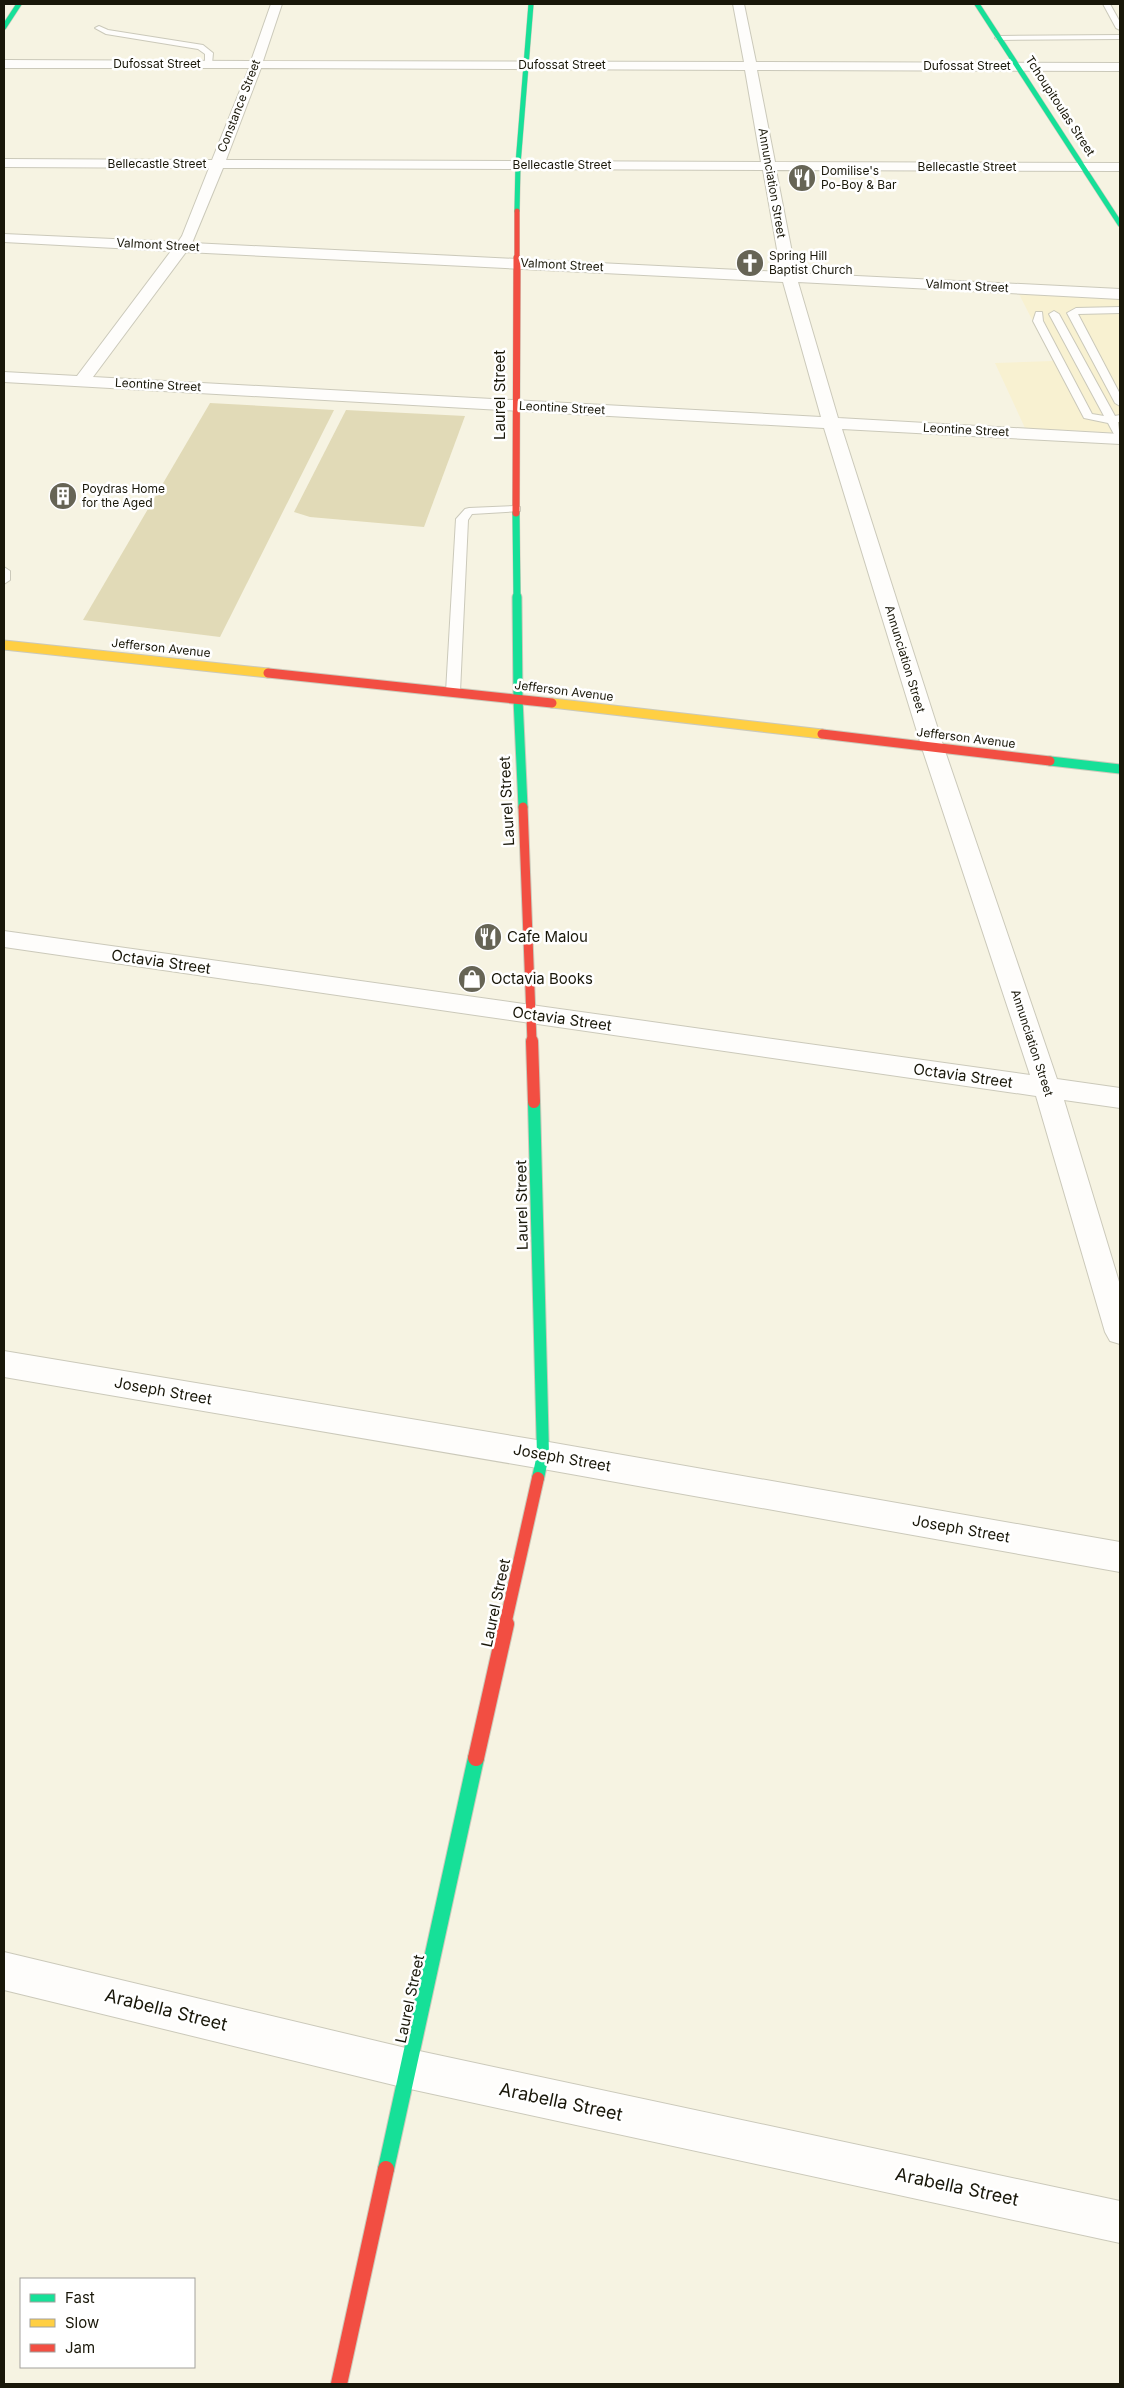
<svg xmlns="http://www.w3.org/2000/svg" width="1124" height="2388" font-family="Inter,sans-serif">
	<rect width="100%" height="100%" fill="#f6f3e2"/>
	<path fill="#f8f1d1" d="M 1018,292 L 1120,299 L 1120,433 L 1025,428 L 995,363 L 1053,361 Z"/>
	<g fill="#e1dab7">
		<path d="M 210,403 L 334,410 L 220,637 L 83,620 Z"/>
		<path d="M 346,410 L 465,416 L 424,527 L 310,517 L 294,512 Z"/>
	</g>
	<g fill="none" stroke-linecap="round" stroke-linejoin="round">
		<defs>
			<g id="lane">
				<path d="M 1103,4 L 1110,4 L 1120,22 L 1120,30 L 1116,28 Z"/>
				<path d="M 99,26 L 108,30 L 203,45 L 213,53 L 212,64 L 205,66 L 205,54 L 198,49 L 106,34 L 95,28 Z"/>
				<path d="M 1120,35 L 1120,39 L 999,40 L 995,38 L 999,36 Z"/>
				<path d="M 1120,307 L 1120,313 L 1078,314 L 1120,394 L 1120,406 L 1115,403 L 1067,313 L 1076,308 Z"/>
				<path d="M 1054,311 L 1059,314 L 1115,416 L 1120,415 L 1120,422 L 1118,422 L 1120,439 L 1116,438 L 1108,423 L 1084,418 L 1033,321 L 1036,312 L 1042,312 L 1043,321 L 1092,414 L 1104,416 L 1049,314 Z"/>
				<path d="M 516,506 L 520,507 L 520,511 L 472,514 L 468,520 L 460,692 L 453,696 L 448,695 L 446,692 L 456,519 L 465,509 L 469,508 Z"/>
				<path d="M 4,567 L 10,571 L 10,580 L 4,584 Z"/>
			</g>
			<g id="street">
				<path d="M 271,4 L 282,4 L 263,61 L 744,62 L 733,4 L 744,4 L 756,62 L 1120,63 L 1120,71 L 757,70 L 775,162 L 1120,163 L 1120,171 L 776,170 L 796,273 L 1120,289 L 1120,299 L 798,282 L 838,418 L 1120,434 L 1120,444 L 842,429 L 944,748 L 1057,1079 L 1120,1088 L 1120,1108 L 1064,1100 L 1120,1285 L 1120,1344 L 1110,1341 L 1105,1332 L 1036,1096 L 4,947 L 4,931 L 1030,1075 L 922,748 L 824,428 L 4,382 L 4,372 L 77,376 L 171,251 L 4,242 L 4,234 L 178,242 L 182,236 L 209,168 L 4,167 L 4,159 L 212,160 L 249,68 L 4,68 L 4,60 L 251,61 ZM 261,68 L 745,70 L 761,162 L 226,160 ZM 223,168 L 763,170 L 781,272 L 192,243 ZM 186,252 L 783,282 L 821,417 L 93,377 Z"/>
				<path d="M 4,1351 L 543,1441 L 1120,1542 L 1120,1572 L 543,1469 L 4,1377 Z"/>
				<path d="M 4,1952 L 410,2049 L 1120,2201 L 1120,2243 L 410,2089 L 4,1990 Z"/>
			</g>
			<g id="fast-far4">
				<path d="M 977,4 L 1120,224"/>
				<path d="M 4,27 L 19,4"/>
				<path d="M 517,211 L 518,164 L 531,4"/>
			</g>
			<path id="fast-far3" d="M 516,513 L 517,598"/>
			<g id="fast-far2">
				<path d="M 517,597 L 518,699 L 523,807"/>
				<path d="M 1050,761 L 1120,769"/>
			</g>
			<path id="fast-far1" d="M 534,1102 L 543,1455 L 538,1478"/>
			<path id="fast" d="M 386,2169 L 476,1758"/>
			<g id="slow">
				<path d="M 4,645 L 268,673"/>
				<path d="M 552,703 L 822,734"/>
			</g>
			<path id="jam-far4" d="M 517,259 L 517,211"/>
			<path id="jam-far3" d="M 516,513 L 517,258"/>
			<g id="jam-far2">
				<path d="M 268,673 L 552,703"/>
				<path d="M 822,734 L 1050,761"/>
				<path d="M 523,807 L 532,1042"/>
			</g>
			<g id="jam-far1">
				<path d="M 532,1041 L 534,1102"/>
				<path d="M 505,1625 L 538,1478"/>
			</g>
			<g id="jam">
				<path d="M 476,1758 L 506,1624"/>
				<path d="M 339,2384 L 386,2169"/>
			</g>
		</defs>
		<use href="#lane" stroke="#cbc9ba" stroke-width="2"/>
		<use href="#street" stroke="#cbc9ba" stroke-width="2"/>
		<use href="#fast-far4" stroke="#cbc9ba" stroke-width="6"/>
		<use href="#fast-far3" stroke="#cbc9ba" stroke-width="8"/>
		<use href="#fast-far2" stroke="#cbc9ba" stroke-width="11"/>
		<use href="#fast-far1" stroke="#cbc9ba" stroke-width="14"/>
		<use href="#fast" stroke="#cbc9ba" stroke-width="18"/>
		<use href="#slow" stroke="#cbc9ba" stroke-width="11"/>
		<use href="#jam-far4" stroke="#cbc9ba" stroke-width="6"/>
		<use href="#jam-far3" stroke="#cbc9ba" stroke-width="8"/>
		<use href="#jam-far2" stroke="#cbc9ba" stroke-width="11"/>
		<use href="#jam-far1" stroke="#cbc9ba" stroke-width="14"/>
		<use href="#jam" stroke="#cbc9ba" stroke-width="18"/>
		<use href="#lane" fill="#fefdfb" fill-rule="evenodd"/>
		<use href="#street" fill="#fefdfb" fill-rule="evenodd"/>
		<use href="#fast-far4" stroke="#16e098" stroke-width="5"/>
		<use href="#fast-far3" stroke="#16e098" stroke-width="7"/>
		<use href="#fast-far2" stroke="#16e098" stroke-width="9"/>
		<use href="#fast-far1" stroke="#16e098" stroke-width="12"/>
		<use href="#fast" stroke="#16e098" stroke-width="16"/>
		<use href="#slow" stroke="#ffcf43" stroke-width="9"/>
		<use href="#jam-far4" stroke="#f24e42" stroke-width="5"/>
		<use href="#jam-far3" stroke="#f24e42" stroke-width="7"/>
		<use href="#jam-far2" stroke="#f24e42" stroke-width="9"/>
		<use href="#jam-far1" stroke="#f24e42" stroke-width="12"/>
		<use href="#jam" stroke="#f24e42" stroke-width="16"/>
	</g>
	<defs>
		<symbol id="restaurant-disc" viewBox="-11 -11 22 22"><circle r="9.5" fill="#666455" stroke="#fff"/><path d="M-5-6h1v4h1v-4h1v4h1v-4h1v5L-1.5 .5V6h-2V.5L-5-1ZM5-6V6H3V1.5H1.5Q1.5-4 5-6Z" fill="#fff"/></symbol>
		<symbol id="church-disc" viewBox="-11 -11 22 22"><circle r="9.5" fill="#666455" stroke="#fff"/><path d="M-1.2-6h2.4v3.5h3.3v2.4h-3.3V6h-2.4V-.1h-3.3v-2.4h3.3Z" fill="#fff"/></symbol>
		<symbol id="building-disc" viewBox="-11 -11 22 22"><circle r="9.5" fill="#666455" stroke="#fff"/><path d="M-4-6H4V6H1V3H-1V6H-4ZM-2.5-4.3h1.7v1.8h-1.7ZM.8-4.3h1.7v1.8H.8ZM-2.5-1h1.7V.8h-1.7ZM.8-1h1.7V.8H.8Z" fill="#fff"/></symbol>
		<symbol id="shop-disc" viewBox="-11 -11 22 22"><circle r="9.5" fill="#666455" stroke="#fff"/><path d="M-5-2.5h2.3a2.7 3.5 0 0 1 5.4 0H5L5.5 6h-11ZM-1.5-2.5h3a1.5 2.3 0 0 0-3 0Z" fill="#fff"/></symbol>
	</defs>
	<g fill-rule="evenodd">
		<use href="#restaurant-disc" x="786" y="162" width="32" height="32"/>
		<use href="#church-disc" x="734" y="247" width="32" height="32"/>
		<use href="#building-disc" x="47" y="480" width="32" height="32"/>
		<use href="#restaurant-disc" x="472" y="921" width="32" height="32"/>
		<use href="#shop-disc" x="456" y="963" width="32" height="32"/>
	</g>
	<g text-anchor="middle" stroke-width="5" stroke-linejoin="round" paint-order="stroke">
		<g font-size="12" fill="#191709" stroke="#fff">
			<text x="157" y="68">Dufossat Street</text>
			<text x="562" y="69">Dufossat Street</text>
			<text x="967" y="70">Dufossat Street</text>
			<text transform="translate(239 106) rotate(-69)" y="4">Constance Street</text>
			<text transform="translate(1060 106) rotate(57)" y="4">Tchoupitoulas Street</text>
			<text x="157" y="168">Bellecastle Street</text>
			<text x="562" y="169">Bellecastle Street</text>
			<text x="967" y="171">Bellecastle Street</text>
			<text transform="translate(772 183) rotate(80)" y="4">Annunciation Street</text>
			<text transform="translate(158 245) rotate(3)" y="4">Valmont Street</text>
			<text transform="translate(562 265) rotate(3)" y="4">Valmont Street</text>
			<text transform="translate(967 286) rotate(3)" y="4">Valmont Street</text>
			<text transform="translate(158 385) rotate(3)" y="4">Leontine Street</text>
			<text transform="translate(562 408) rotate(3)" y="4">Leontine Street</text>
			<text transform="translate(966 430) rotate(3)" y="4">Leontine Street</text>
			<text transform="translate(161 648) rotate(6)" y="4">Jefferson Avenue</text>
			<text transform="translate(905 659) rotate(73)" y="4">Annunciation Street</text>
			<text transform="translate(564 691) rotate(7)" y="4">Jefferson Avenue</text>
			<text transform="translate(966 738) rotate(7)" y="4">Jefferson Avenue</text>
			<text transform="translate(1032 1043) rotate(72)" y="4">Annunciation Street</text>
		</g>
		<g font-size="12" fill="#191709" stroke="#fff" text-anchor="start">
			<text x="821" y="175">Domilise's<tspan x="821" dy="14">Po-Boy &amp; Bar</tspan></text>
			<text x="769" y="260">Spring Hill<tspan x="769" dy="14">Baptist Church</tspan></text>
			<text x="82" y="493">Poydras Home<tspan x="82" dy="14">for the Aged</tspan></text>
		</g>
		<g font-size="15" fill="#191709" stroke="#fff">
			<text transform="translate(500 395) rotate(-90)" y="5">Laurel Street</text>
			<text transform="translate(507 801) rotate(-93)" y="5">Laurel Street</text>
			<text transform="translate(161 962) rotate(8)" y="5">Octavia Street</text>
			<text transform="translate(562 1019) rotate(8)" y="5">Octavia Street</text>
			<text transform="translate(963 1076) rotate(8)" y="5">Octavia Street</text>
			<text transform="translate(522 1205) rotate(-91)" y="5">Laurel Street</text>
			<text transform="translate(163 1391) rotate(10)" y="5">Joseph Street</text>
			<text transform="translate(562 1458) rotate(10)" y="5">Joseph Street</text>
			<text transform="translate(961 1529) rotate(10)" y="5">Joseph Street</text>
			<text transform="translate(496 1603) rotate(-78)" y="5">Laurel Street</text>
			<text transform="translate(410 1999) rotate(-78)" y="5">Laurel Street</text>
		</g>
		<g font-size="15" fill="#191709" stroke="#fff" text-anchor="start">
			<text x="507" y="942">Cafe Malou</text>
			<text x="491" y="984">Octavia Books</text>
		</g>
		<g font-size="18" fill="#191709" stroke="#fff">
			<text transform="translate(166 2010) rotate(14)" y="6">Arabella Street</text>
			<text transform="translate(561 2102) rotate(12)" y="6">Arabella Street</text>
			<text transform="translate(957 2187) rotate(12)" y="6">Arabella Street</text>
		</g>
	</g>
	<rect width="1124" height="2388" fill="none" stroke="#191709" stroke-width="10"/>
	<rect x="20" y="2278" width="175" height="90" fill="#ffffff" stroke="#a3a29d"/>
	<rect x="30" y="2294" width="25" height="8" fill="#16e098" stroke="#a3a29d"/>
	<text x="65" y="2303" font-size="15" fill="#191709">Fast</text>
	<rect x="30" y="2319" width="25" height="8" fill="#ffcf43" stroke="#a3a29d"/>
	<text x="65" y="2328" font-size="15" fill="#191709">Slow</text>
	<rect x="30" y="2344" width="25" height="8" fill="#f24e42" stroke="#a3a29d"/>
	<text x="65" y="2353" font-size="15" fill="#191709">Jam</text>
</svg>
